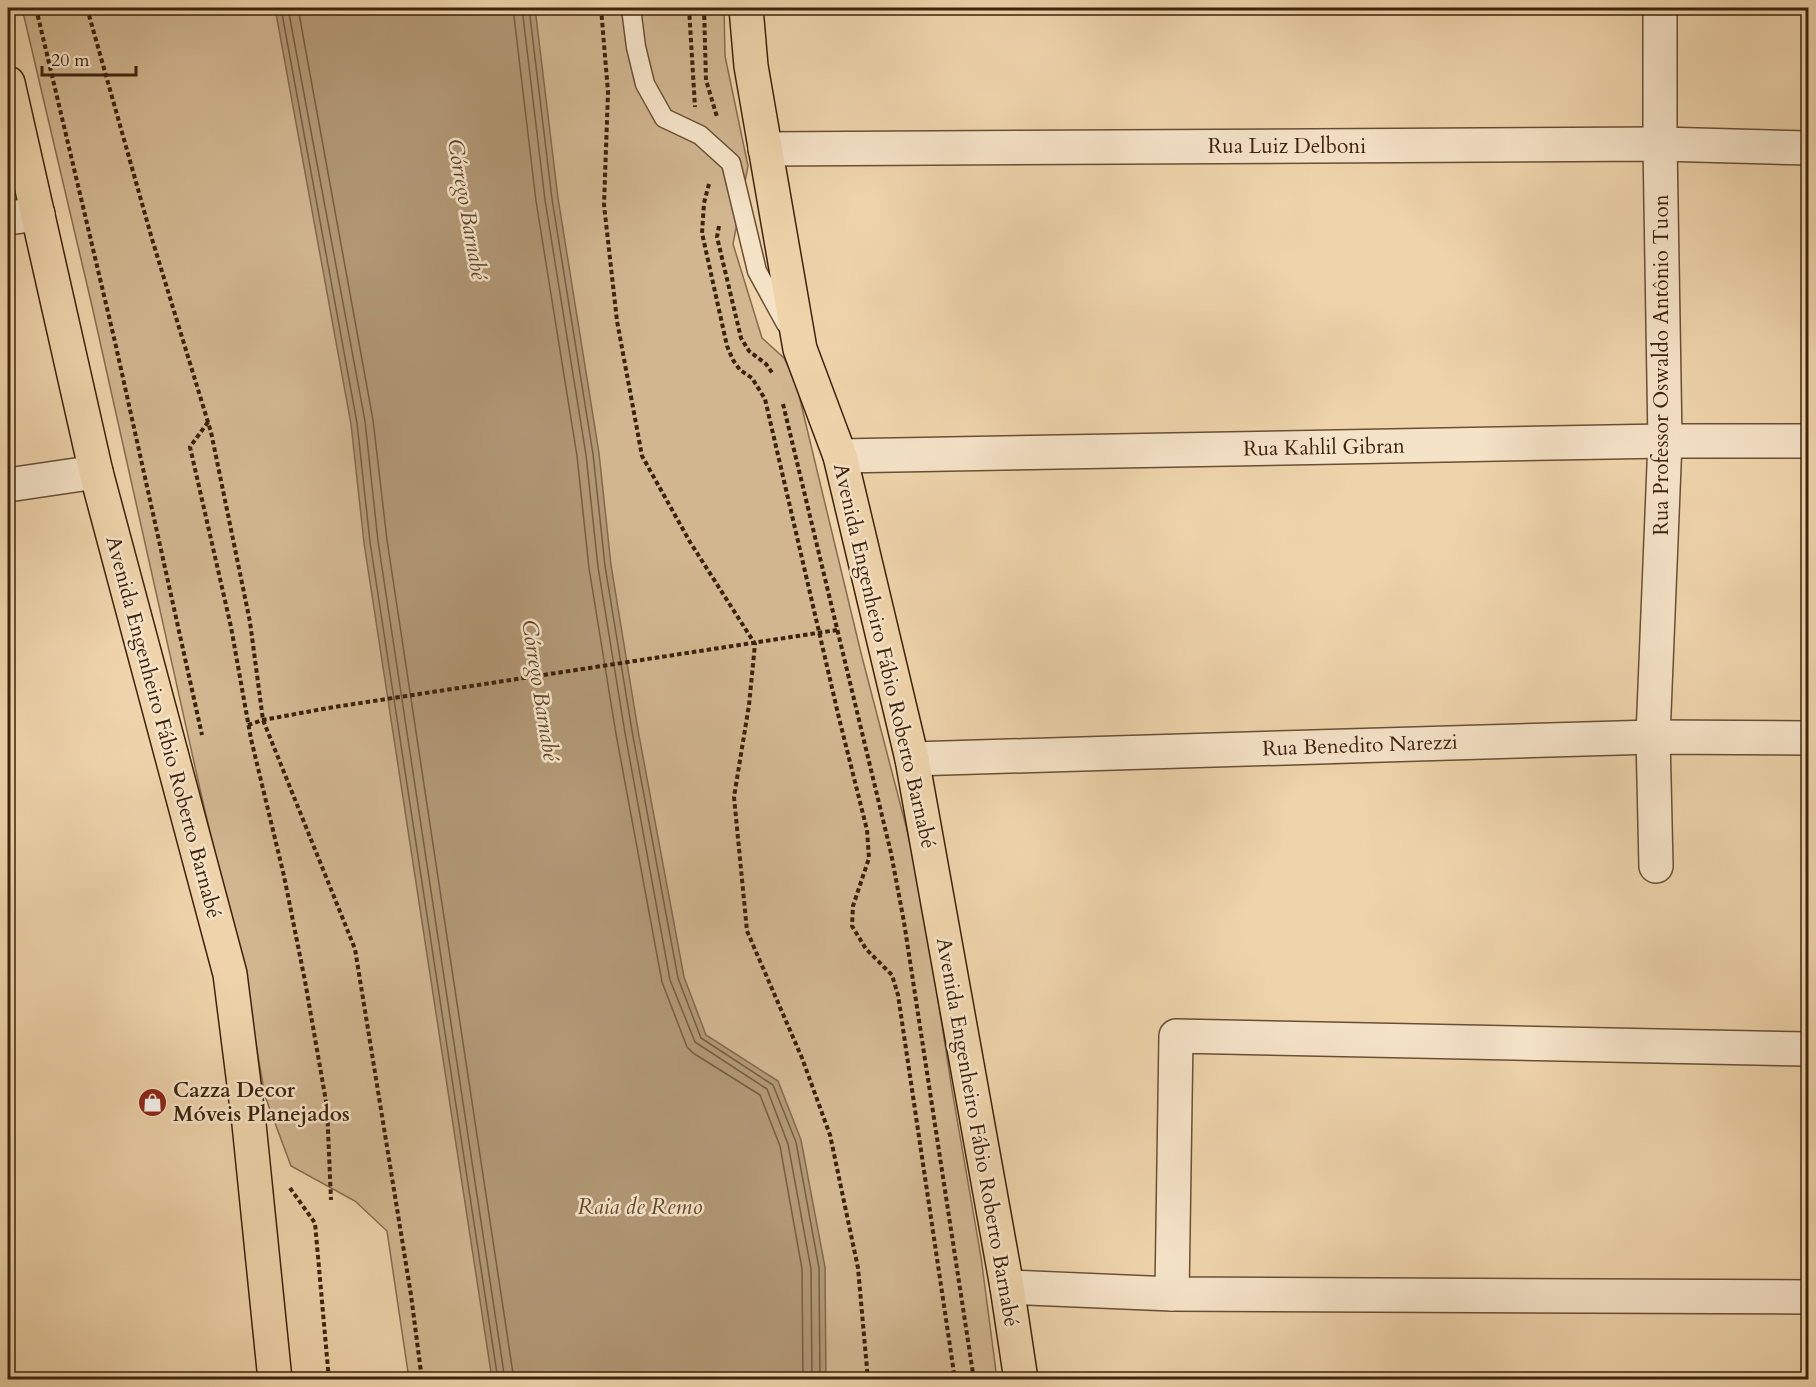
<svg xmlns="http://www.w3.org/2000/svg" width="1816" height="1387" font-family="Cardo,serif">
	<rect width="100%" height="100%" fill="#efd4ab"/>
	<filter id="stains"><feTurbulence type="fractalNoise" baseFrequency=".00333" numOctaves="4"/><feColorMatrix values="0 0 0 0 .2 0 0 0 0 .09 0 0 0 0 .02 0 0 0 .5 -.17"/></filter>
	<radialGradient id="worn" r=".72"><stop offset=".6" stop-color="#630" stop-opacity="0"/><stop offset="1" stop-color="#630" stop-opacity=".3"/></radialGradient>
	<path fill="#d1b690" stroke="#866c4e" stroke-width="1.5" d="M 22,8 L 724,8 L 725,56 L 748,166 L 733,244 L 762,338 L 784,358 L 796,383 L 861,653 L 907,830 L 923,902 L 952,1090 L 981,1257 L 997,1379 L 409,1379 L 387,1231 L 355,1201 L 291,1166 L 265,1096 L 244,976 L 202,798 L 92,306 Z"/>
	<path fill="#b29875" stroke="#83694b" stroke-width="1.5" d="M 275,8 L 535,8 L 558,198 L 599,453 L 611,565 L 638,730 L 684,977 L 706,1035 L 778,1081 L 801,1140 L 825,1267 L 826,1379 L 492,1379 L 364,543 L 351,424 Z"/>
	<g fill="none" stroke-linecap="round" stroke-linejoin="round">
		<g stroke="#775e41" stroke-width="1.5">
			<path d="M 281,8 L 357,423 L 370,542 L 498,1380"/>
			<path d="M 288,8 L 365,421 L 378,541 L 505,1380"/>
			<path d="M 298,8 L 373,420 L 387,540 L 514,1380"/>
			<path d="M 513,8 L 536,201 L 577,456 L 589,568 L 616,734 L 662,982 L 687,1047 L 693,1053 L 760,1095 L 780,1146 L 802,1269 L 803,1380"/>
			<path d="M 522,8 L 545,200 L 586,455 L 598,567 L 625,733 L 670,980 L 695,1042 L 767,1089 L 788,1144 L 811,1269 L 812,1380"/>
			<path d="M 529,8 L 552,199 L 593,454 L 605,566 L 632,731 L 678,978 L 701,1038 L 773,1085 L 796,1142 L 819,1268 L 820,1380"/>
		</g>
		<defs>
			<path id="service" d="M 631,8 L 636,47 L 645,84 L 664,118 L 700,135 L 731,163 L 757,271 L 786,324"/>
			<g id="minor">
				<path d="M 765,149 L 1660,144 L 1808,148"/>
				<path d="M 8,218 L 38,214"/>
				<path d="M 840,456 L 1665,441 L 1808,441"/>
				<path d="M 8,485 L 96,472"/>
				<path d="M 912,759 L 1653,737 L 1808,738"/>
				<path d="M 1656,866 L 1653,737 L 1665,441 L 1660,144 L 1660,8"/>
				<path d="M 1007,1287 L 1172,1294 L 1808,1297"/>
				<path d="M 1172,1294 L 1176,1036 L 1808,1049"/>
			</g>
			<g id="primary">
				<path d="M 746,8 L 751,66 L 800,349 L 840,456 L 912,759 L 1007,1287 L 1021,1380"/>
				<path d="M 8,83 L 96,472 L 230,974 L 249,1124 L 275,1380"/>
			</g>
		</defs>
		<use href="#service" stroke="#694f34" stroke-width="21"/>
		<use href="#minor" stroke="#694f34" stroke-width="36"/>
		<use href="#primary" stroke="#3c230d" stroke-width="36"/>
		<g stroke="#3c230d" stroke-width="4" stroke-dasharray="4.5 3" stroke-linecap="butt">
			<path d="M 36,8 L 115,342 L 202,735"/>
			<path d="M 87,8 L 152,239 L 211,432 L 250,622 L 263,720 L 355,949 L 411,1295 L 422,1380"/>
			<path d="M 601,8 L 608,92 L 604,205 L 617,321 L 642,456 L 690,542 L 755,644 L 749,705 L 734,797 L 747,931 L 802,1058 L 830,1135 L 858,1268 L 868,1380"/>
			<path d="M 689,8 L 695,107"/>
			<path d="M 704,8 L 706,80 L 717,117"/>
			<path d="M 709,184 L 704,203 L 702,233 L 727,346 L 733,360 L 740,370 L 752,378 L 765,399 L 839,718 L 867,830 L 869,858 L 853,906 L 852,926 L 866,949 L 892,975 L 898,995 L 955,1380"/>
			<path d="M 719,226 L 717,237 L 741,338 L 749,351 L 766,364 L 773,374"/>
			<path d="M 783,404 L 891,853 L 904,922 L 974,1380"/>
			<path d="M 208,422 L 190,447 L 231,627 L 251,739 L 284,876 L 305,981 L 327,1107 L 331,1200"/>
			<path d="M 248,725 L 263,720 L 328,708 L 837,630"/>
			<path d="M 290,1188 L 315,1223 L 329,1380"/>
		</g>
		<use href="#service" stroke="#f5e3c8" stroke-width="18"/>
		<use href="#minor" stroke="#f5e3c8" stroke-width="33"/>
		<use href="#primary" stroke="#efd4ab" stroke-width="33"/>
	</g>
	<defs>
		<symbol id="shop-disc" viewBox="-11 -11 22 22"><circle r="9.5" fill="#8f2418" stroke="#f5e3c8"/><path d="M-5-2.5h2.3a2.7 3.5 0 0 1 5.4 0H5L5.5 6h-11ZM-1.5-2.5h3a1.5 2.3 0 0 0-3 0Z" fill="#fff"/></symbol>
	</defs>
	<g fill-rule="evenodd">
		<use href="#shop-disc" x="136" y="1086" width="33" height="33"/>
	</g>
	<g text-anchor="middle" stroke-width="5" stroke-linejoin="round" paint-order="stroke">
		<g font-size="21" fill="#3c230d" stroke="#f5e3c8">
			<text x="1287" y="153">Rua Luiz Delboni</text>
			<text transform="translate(1661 365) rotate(-90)" y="7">Rua Professor Oswaldo Antônio Tuon</text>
			<text transform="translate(1324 447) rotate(-1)" y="7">Rua Kahlil Gibran</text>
			<text transform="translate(885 656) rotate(77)" y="7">Avenida Engenheiro Fábio Roberto Barnabé</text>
			<text transform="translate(164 727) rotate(75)" y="7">Avenida Engenheiro Fábio Roberto Barnabé</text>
			<text transform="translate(1360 745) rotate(-2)" y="7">Rua Benedito Narezzi</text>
			<text transform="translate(978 1132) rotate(80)" y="7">Avenida Engenheiro Fábio Roberto Barnabé</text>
		</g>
		<g font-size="21" font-weight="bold" fill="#3c230d" stroke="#f5e3c8" text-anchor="start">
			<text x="173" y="1097">Cazza Decor<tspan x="173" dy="24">Móveis Planejados</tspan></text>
		</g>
		<g font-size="22" font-style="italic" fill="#5f462c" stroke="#f5e3c8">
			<text transform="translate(468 209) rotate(80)" y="8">Córrego Barnabé</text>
			<text transform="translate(541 690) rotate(81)" y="8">Córrego Barnabé</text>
			<text x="640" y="1214">Raia de Remo</text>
		</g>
	</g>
	<rect width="1816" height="1387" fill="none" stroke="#efd4ab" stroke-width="30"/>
	<rect x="9" y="9" width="1798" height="1369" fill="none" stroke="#3c230d" stroke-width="3"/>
	<rect x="15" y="15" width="1786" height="1357" fill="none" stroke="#3c230d" stroke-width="1.5"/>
	<path d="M42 66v9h94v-9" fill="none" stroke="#3c230d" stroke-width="3"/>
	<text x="51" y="66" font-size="18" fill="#3c230d" stroke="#f5e3c8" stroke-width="4.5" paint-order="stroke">20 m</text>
	<rect width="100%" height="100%" filter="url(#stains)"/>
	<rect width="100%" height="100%" fill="url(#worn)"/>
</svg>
